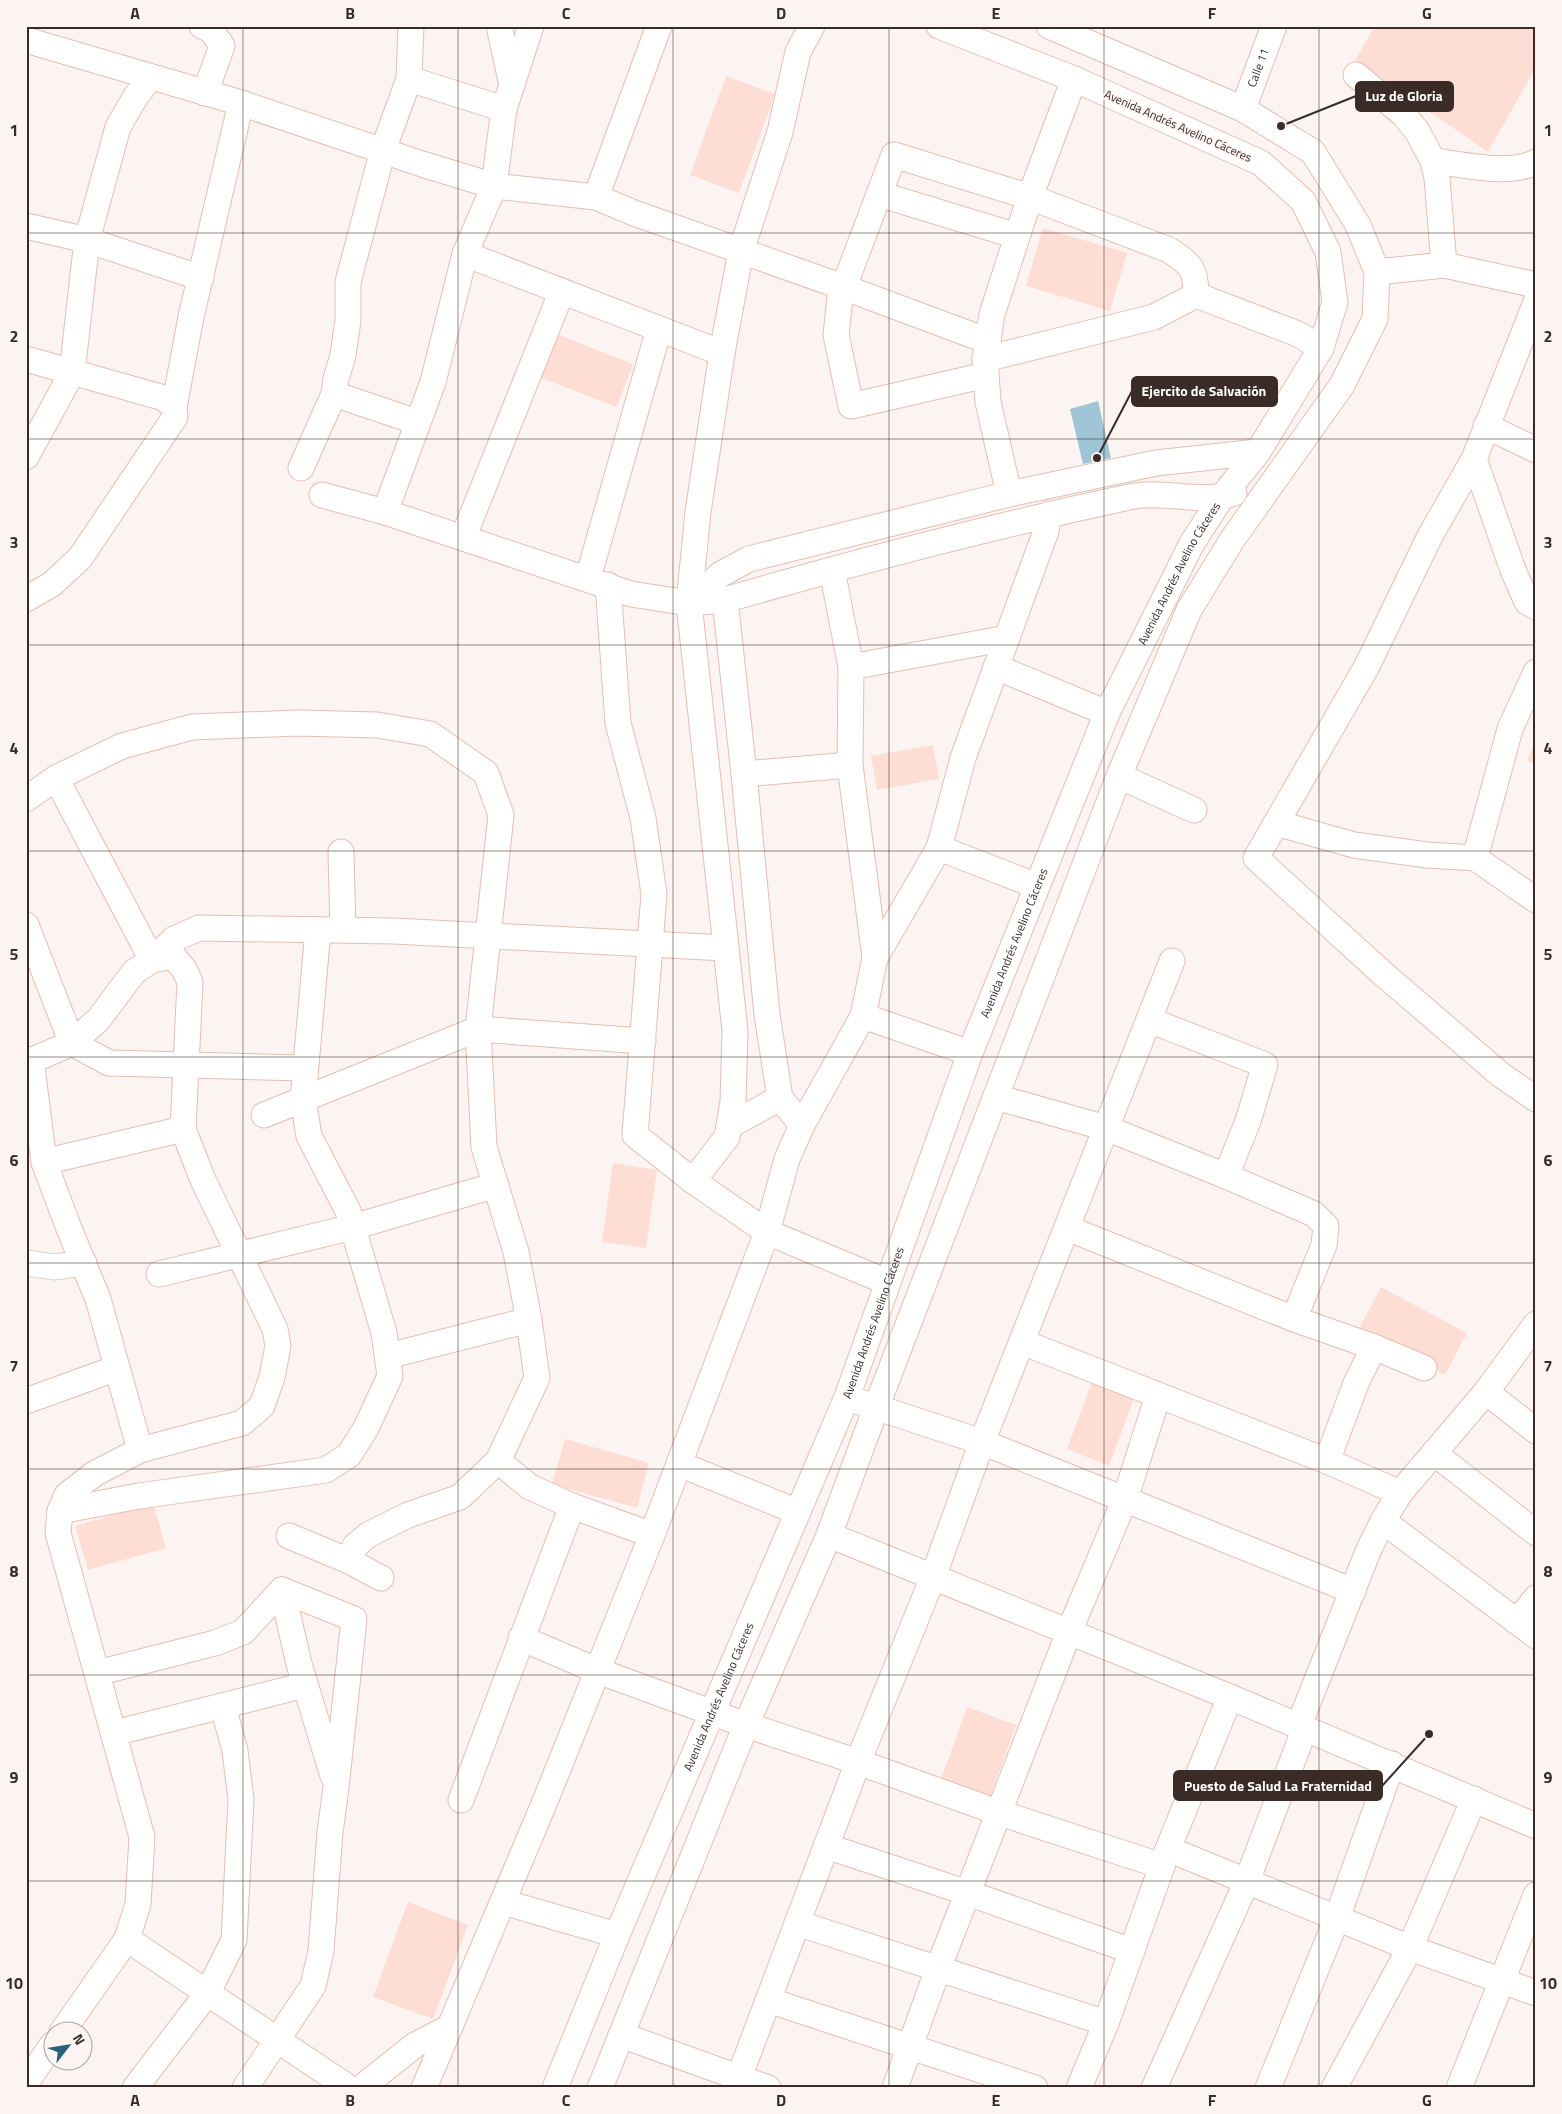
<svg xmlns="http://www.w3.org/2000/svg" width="1562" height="2114" font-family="'Titillium Web',sans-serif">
	<rect width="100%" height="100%" fill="#fcf4f2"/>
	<g fill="#feddd4">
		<path d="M 1375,26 L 1536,26 L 1536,67 L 1488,152 L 1355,60 Z"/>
		<path d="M 726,76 L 775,94 L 739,193 L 690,175 Z"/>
		<path d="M 1043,228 L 1127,253 L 1110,311 L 1026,286 Z"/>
		<path d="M 557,334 L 633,364 L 617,407 L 541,378 Z"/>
		<path d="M 1536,740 L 1536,764 L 1527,761 Z"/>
		<path d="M 933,745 L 939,779 L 877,790 L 871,756 Z"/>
		<path d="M 613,1163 L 657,1170 L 646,1248 L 602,1242 Z"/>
		<path d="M 1381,1287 L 1467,1333 L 1445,1375 L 1359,1329 Z"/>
		<path d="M 1092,1382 L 1134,1398 L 1109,1466 L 1067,1449 Z"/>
		<path d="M 565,1439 L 649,1463 L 637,1508 L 552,1484 Z"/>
		<path d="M 153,1503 L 166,1548 L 88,1570 L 75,1526 Z"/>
		<path d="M 967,1707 L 1016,1725 L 989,1800 L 940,1782 Z"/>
		<path d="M 408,1902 L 468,1925 L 433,2019 L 373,1997 Z"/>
	</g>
	<path fill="#a0c5d6" d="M 1098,401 L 1111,458 L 1083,464 L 1070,409 Z"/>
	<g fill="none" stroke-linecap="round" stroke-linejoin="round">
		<defs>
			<g id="minor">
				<path d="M 202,26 L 211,30 L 222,46 L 205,93"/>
				<path d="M 499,26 L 512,85"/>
				<path d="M 26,40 L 241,103 L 422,164 L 494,186 L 596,197 L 634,213 L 843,287 L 988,341"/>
				<path d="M 1356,75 L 1403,114 L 1417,131 L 1433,161 L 1437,178 L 1444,265"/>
				<path d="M 409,79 L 504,109"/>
				<path id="s1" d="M 1243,109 L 1274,26"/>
				<path d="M 1433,161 C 1462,164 1509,176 1536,162"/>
				<path d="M 879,194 L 1017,236"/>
				<path d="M 596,197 L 659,26"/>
				<path d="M 26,226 L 87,240 L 201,278"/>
				<path d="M 465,254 L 722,353"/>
				<path d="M 1377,272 L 1444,265 L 1536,285"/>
				<path d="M 1536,302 L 1474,459 L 1430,536 L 1367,666 L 1256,858 L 1381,972 L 1501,1075 L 1536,1099"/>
				<path d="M 26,359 L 164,398 L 174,407 L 175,417 L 80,558 L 52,584 L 26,599"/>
				<path d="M 985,359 L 1154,317 L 1196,295 L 1298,334 L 1321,348"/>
				<path d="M 986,375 L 851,406 L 836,335 L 840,297 L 894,155 L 1030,197 L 1169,250 C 1191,265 1196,268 1196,295"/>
				<path d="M 334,394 L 417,422"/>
				<path d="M 174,407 L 191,317 L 241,103"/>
				<path d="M 1486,426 L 1536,450"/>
				<path d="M 26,457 L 72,373 L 87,240 L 118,127 L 136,96 L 151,77"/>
				<path d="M 1474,459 L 1513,570 L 1527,602 L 1536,607"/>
				<path d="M 301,468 L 334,394 L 336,379 L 343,355 L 348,320 L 348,282 L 383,150 L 409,79 L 411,26"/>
				<path d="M 1009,494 L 988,402 L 985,359 L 992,314 L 1030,197 L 1074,79"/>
				<path d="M 322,495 L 385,512 L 631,594 L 689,603 L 725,600 C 859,561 993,526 1129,497 C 1163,489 1202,505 1234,493"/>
				<path d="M 385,512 L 433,382 L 465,254 L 494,186 L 504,109 L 531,26"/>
				<path d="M 463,538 L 562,291"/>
				<path d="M 832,570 L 851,667 L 850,765 L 875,958"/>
				<path d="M 588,578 L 659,329"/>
				<path d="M 608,585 L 618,723 L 643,818 L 654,894 L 635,1135 L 693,1181 L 767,1232 L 887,1282"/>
				<path d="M 725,600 L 744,774 L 767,1015 L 780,1098 L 802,1125"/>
				<path d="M 689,603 L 721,574 L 749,559 L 1009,494 L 1156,463 L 1258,452"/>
				<path d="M 851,667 L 1007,638"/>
				<path d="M 996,667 L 1107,713"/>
				<path d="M 744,774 L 850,765"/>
				<path d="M 1119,776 L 1194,810"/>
				<path d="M 56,778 L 152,960 L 174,939 L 199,928 L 394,931 L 726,948"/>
				<path d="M 26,799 L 56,778 L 122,746 L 192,727 L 298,723 L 377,725 L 430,734 L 486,773 L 501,815 L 478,1029 L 484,1147 L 516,1252 L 529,1320 L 537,1378 L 498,1461 L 530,1487 L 572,1506 L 652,1535"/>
				<path d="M 1276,823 L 1354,845 L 1427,855 L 1475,858 L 1536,900"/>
				<path d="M 939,848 L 1037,886"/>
				<path d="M 341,852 L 343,930"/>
				<path d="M 1475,858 L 1510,729 L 1536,672"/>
				<path d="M 26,925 L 72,1043 L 109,1063 L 305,1068"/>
				<path d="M 863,1016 L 970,1053"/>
				<path d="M 1149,1020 L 1265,1065 L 1248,1121 L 1226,1176"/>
				<path d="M 31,1060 L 44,1162 L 68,1226 L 98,1299 L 140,1450"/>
				<path d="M 26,1063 L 72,1043 L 98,1020 L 134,972 L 152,960 L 173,956 L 184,969 L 190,982 L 183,1129 L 203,1180 L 275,1329 L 278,1346 L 272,1377 L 262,1406 L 242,1423 L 140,1450 L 94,1474 L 67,1495 L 60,1511 L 58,1533 L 142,1837 L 138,1904 L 127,1939 L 62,2032"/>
				<path d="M 996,1097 L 1106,1128 L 1226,1176 L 1314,1214 L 1326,1226 L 1324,1245 L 1294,1319"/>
				<path d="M 264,1115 L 478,1029 L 643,1041"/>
				<path d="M 729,1126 L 780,1098"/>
				<path d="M 44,1162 L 183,1129"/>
				<path d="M 693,1181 L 727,1137 L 733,1102 L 735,1031 L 689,603 L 698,512 L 722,353 L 741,251 L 780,132 L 798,52 L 812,26"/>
				<path d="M 1067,1228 L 1294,1319 L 1374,1347 L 1424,1368"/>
				<path d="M 26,1263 L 55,1267 L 84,1263"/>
				<path d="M 159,1274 L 353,1227 L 496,1185"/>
				<path d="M 1022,1342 L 1327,1461 L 1400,1493"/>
				<path d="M 388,1356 L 529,1320"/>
				<path d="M 1486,1392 L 1536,1431"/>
				<path d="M 26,1401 L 117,1368"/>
				<path d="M 860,1402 L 982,1442 L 1353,1591"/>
				<path d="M 1434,1453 L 1536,1533"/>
				<path d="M 1327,1461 L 1357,1381 L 1374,1347"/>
				<path d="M 679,1464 L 798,1512"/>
				<path d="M 60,1511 L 139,1496 L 326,1470 L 349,1455 L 366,1428 L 390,1376 L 384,1333 L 348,1211 L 309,1136 L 303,1099 L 318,930"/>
				<path d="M 1383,1521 L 1536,1636"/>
				<path d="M 829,1535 L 1230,1697 L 1536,1826"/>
				<path d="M 289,1536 L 349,1561 L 381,1578"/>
				<path d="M 349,1561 L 355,1546 L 368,1535 L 408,1515 L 460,1497 L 498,1461"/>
				<path d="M 282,1590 L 299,1664 L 333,1776"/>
				<path d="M 1517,1622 L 1536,1598"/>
				<path d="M 521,1638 L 598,1671 L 746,1725 L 858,1762 L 1000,1813 L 1162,1866"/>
				<path d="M 97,1673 L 215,1643 L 243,1632 L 282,1590"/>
				<path d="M 1299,1725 L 1369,1549 L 1383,1521 L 1400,1493 L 1486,1392 L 1536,1324"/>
				<path d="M 114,1733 L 305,1685"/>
				<path d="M 461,1800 L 572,1506"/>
				<path d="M 826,1846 L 968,1893 L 1132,1951"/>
				<path d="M 1168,1849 L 1410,1948 L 1536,1993"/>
				<path d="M 503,1902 L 617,1935"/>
				<path d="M 797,1923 L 1106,2023"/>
				<path d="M 127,1939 L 349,2088"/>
				<path d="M 768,2000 L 1035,2088"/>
				<path d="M 621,2035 L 768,2088"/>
				<path d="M 26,2083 L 52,2045"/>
				<path d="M 135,2088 L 207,1994 L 234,1940 L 241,1799 L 235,1751 L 223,1706"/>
				<path d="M 245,2088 L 313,1986 L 321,1951 L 330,1832 L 336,1788 L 354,1619 L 282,1590"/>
				<path d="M 361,2088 L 415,2045 L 450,2027"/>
				<path d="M 424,2088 L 546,1799 L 652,1535 L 767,1232 L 787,1159 L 802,1125 L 863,1016 L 875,958 L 939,848 L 963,758 L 1046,531 L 1049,514"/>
				<path id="s2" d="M 555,2088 L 617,1935 L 847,1397 L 970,1053 L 1107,713 L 1191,545 L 1221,498 L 1258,452 L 1321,348 L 1335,302 L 1328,252 L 1303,201 L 1261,163 L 1074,79 L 939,26"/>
				<path d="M 600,2088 L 746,1725 L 829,1535 L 876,1408 L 1119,776 L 1189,610 L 1232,540 L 1342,385 L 1375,319 L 1377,272 L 1358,225 L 1313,152 L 1243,109 L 1049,26"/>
				<path d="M 735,2088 L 858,1762 L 933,1577 L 982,1442 L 1172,961"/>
				<path d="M 895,2088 L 938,1969 L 1069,1632 L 1125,1499 L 1158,1396"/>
				<path d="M 1079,2088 L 1106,2023 L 1168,1849 L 1230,1697"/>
				<path d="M 1154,2088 L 1247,1881 L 1305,1728"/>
				<path d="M 1268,2088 L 1337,1918 L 1392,1764"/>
				<path d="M 1334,2088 L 1410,1948 L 1474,1799"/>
				<path d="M 1459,2088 L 1536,1895"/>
			</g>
		</defs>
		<use href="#minor" stroke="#e4beb3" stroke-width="27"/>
		<use href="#minor" stroke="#fff" stroke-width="25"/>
	</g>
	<path fill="none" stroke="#3a2b27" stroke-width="1" stroke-opacity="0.55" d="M 243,26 L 243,2088M 458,26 L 458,2088M 673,26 L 673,2088M 889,26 L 889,2088M 1104,26 L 1104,2088M 1319,26 L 1319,2088M 26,233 L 1536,233M 26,439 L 1536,439M 26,645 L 1536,645M 26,851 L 1536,851M 26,1057 L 1536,1057M 26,1263 L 1536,1263M 26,1469 L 1536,1469M 26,1675 L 1536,1675M 26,1881 L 1536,1881"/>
	<g text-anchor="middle" stroke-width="4" stroke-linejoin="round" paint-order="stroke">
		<g font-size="12" fill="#3a2b27" stroke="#fcf4f2">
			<text dy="4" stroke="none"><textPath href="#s1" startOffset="44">Calle 11</textPath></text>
			<text transform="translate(1178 126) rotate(24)" y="4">Avenida Andrés Avelino Cáceres</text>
			<text dy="4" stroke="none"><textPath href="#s2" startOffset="1639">Avenida Andrés Avelino Cáceres</textPath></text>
			<text dy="4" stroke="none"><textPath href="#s2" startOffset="1234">Avenida Andrés Avelino Cáceres</textPath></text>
			<text dy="4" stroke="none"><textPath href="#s2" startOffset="829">Avenida Andrés Avelino Cáceres</textPath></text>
			<text dy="4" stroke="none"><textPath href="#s2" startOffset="424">Avenida Andrés Avelino Cáceres</textPath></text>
		</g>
	</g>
	<path fill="none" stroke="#3a2b27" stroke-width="2" d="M1281 126L1356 96M1097 458L1132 391M1429 1734L1382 1786"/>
	<g fill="#3a2b27" stroke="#fcf4f2" stroke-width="2">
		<circle cx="1281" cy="126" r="5"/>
		<circle cx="1097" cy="458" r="5"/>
		<circle cx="1429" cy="1734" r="5"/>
	</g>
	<g fill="#3a2b27" stroke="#3a2b27" stroke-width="2">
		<rect x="1356" y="82" width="97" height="29" rx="5"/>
		<rect x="1132" y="377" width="145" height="29" rx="5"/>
		<rect x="1174" y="1771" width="208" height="29" rx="5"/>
	</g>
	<g font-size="14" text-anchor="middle" font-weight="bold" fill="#fff">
		<text x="1404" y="101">Luz de Gloria</text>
		<text x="1204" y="396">Ejercito de Salvación</text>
		<text x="1278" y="1791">Puesto de Salud La Fraternidad</text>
	</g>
	<rect width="1562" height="2114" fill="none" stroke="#fcf4f2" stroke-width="55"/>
	<g transform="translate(68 2046) rotate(59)"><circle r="24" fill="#fcf4f2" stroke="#aea4a1"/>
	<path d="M0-4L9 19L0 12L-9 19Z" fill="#27627a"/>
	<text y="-8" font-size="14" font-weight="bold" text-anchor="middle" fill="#3a2b27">N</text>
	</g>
	<rect x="28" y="28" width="1506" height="2058" fill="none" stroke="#3a2b27" stroke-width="2"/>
	<g font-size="16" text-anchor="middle" font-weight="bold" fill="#3a2b27">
		<text x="135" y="19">A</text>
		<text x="350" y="19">B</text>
		<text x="566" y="19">C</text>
		<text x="781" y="19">D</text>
		<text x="996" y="19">E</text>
		<text x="1212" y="19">F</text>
		<text x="1427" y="19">G</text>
		<text x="14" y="136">1</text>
		<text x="1548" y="136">1</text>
		<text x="14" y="342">2</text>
		<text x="1548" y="342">2</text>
		<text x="14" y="548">3</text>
		<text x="1548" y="548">3</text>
		<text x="14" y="754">4</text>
		<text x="1548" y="754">4</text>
		<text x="14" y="960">5</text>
		<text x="1548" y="960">5</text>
		<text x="14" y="1166">6</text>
		<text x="1548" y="1166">6</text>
		<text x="14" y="1372">7</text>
		<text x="1548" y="1372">7</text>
		<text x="14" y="1577">8</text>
		<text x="1548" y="1577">8</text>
		<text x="14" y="1783">9</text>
		<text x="1548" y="1783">9</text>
		<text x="14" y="1989">10</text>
		<text x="1548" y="1989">10</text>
		<text x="135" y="2106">A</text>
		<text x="350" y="2106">B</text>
		<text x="566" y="2106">C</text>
		<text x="781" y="2106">D</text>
		<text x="996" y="2106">E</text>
		<text x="1212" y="2106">F</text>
		<text x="1427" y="2106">G</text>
	</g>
</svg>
